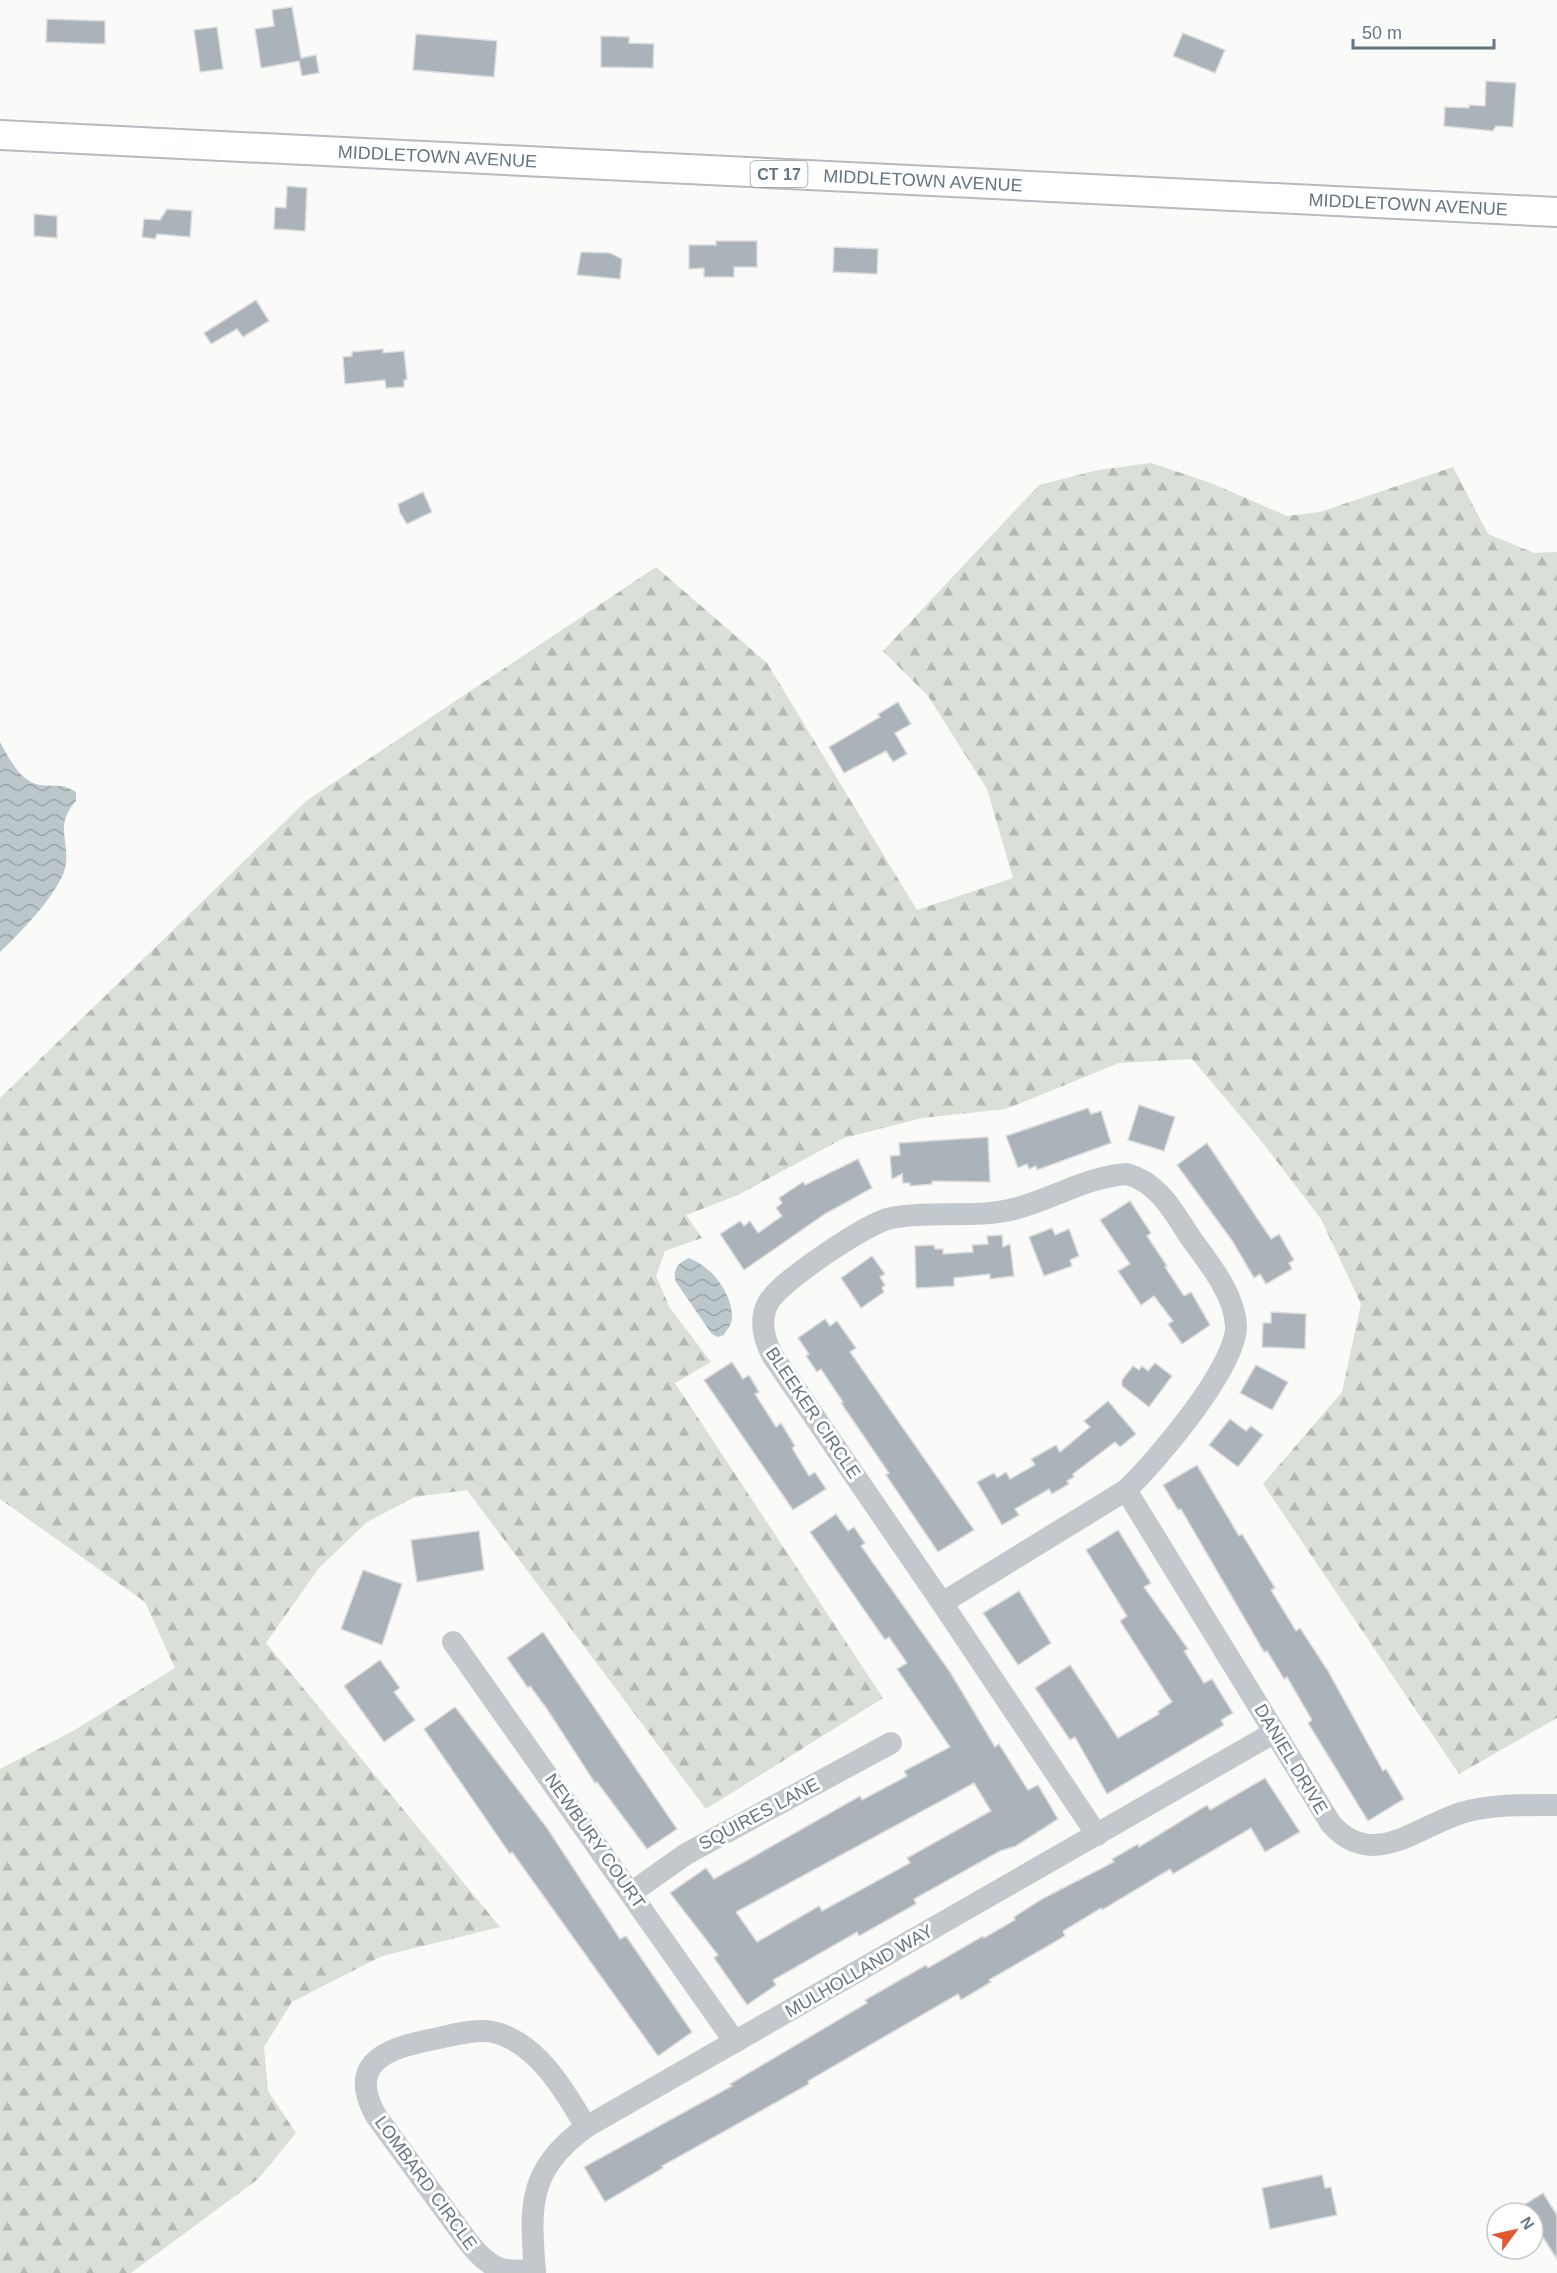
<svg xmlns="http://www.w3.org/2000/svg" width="1557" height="2273" font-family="Arial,sans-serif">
	<defs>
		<pattern id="forest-firs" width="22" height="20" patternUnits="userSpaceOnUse" patternTransform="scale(1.5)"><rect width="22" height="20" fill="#dadfd7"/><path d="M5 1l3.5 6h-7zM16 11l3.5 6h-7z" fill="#b4b9b4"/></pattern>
		<pattern id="water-waves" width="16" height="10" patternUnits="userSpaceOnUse" patternTransform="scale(1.5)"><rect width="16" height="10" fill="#bbc7cb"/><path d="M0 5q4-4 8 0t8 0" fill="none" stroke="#9ca6aa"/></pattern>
	</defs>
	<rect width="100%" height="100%" fill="#fafaf8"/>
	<path fill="url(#forest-firs)" d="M 1151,463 L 1211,483 L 1287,516 L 1320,512 L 1453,467 L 1488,534 L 1534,553 L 1557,552 L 1557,1718 L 1459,1774 L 1263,1484 L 1342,1392 L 1361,1304 L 1321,1219 L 1259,1138 L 1192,1059 L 1119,1063 L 1006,1109 L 922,1118 L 844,1138 L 738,1195 L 686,1215 L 702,1238 L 665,1251 L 656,1276 L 670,1308 L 711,1362 L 675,1383 L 883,1698 L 706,1809 L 467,1490 L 415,1497 L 367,1522 L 319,1568 L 266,1643 L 500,1927 L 382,1956 L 292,2002 L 264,2047 L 268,2091 L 296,2133 L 258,2179 L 131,2273 L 0,2273 L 0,1769 L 73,1731 L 175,1668 L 145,1602 L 0,1499 L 0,1098 L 306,801 L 656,567 L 767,663 L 917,910 L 1013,878 L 987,789 L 928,696 L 883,651 L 1039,485 L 1098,470 Z"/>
	<g fill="url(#water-waves)">
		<path d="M 0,742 C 9,758 20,782 40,785 C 55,787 63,783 76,792 L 76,801 C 52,827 73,844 64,872 C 54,898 20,933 0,952 Z"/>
		<path d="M 689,1258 C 711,1266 733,1294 732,1318 C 732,1324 727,1330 724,1335 L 717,1337 L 711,1333 L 676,1282 C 672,1269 678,1263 689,1258 Z"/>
	</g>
	<g fill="#aab3b9" stroke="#dcdcda" stroke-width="1.5" fill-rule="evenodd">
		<path d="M 292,7 L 301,58 L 316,55 L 319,73 L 302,76 L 299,61 L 261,68 L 255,29 L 274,26 L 272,10 Z"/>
		<path d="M 47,19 L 105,21 L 105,44 L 46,42 Z"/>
		<path d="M 217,27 L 223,69 L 200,72 L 194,30 Z"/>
		<path d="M 1183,33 L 1225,50 L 1215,73 L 1173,56 Z"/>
		<path d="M 416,34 L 497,41 L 494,77 L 413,70 Z"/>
		<path d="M 601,36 L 629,37 L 629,43 L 654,44 L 653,68 L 601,67 Z"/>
		<path d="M 1486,81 L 1516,83 L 1513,127 L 1496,126 L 1493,131 L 1444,126 L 1445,107 L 1469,108 L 1469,105 L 1485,106 Z"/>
		<path d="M 287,186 L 307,188 L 305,231 L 274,229 L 275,207 L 286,208 Z"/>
		<path d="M 167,209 L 192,211 L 190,237 L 157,234 L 155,239 L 142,237 L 144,219 L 160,220 Z"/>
		<path d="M 34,214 L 57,216 L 57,238 L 34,236 Z"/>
		<path d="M 716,241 L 757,241 L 757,267 L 734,267 L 734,277 L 704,277 L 704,268 L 689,269 L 689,245 L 716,245 Z"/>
		<path d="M 834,247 L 878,249 L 877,274 L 833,272 Z"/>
		<path d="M 581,252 L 610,253 L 622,259 L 620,279 L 577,275 Z"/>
		<path d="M 256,300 L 269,321 L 243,337 L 237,329 L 211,344 L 204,333 Z"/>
		<path d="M 383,349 L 383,353 L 404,351 L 407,379 L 404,380 L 404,387 L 386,388 L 385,380 L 345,384 L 343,357 L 352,356 L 352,352 Z"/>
		<path d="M 423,492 L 432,512 L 407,524 L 400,513 L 398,504 Z"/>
		<path d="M 898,702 L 911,724 L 895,733 L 907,754 L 893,762 L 886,751 L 844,773 L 829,747 L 880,717 L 878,714 Z"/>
		<path d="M 1139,1105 L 1175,1117 L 1164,1151 L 1128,1140 Z"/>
		<path d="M 1088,1108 L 1091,1114 L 1101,1111 L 1111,1143 L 1037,1170 L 1036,1166 L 1029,1169 L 1027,1164 L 1018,1168 L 1006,1136 Z"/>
		<path d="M 988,1137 L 990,1182 L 932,1181 L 932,1184 L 910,1186 L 910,1183 L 903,1183 L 902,1174 L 892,1179 L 890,1156 L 900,1155 L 899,1143 Z"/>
		<path d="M 1207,1143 L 1271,1239 L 1279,1234 L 1294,1260 L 1289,1263 L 1292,1269 L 1266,1284 L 1260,1274 L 1254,1278 L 1233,1242 L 1177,1165 Z"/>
		<path d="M 858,1159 L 872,1188 L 825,1214 L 744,1270 L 720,1234 L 740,1221 L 744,1226 L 750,1221 L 758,1233 L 782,1216 L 776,1208 L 782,1203 L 779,1198 L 803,1182 L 805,1185 Z"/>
		<path d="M 1130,1201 L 1151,1233 L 1147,1236 L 1167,1266 L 1165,1267 L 1184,1296 L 1191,1292 L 1210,1325 L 1182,1344 L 1168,1324 L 1173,1321 L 1154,1296 L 1141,1305 L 1118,1271 L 1130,1264 L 1100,1220 Z"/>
		<path d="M 1052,1228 L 1055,1235 L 1069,1229 L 1079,1256 L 1070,1260 L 1072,1266 L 1044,1276 L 1029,1237 Z"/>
		<path d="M 1002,1235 L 1003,1247 L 1010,1244 L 1014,1276 L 990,1279 L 990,1274 L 954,1278 L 954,1286 L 916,1288 L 915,1246 L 934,1245 L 935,1249 L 943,1249 L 943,1254 L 973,1252 L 972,1245 L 988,1244 L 987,1236 Z"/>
		<path d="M 872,1256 L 885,1274 L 880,1277 L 885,1285 L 882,1288 L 884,1292 L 861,1308 L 841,1278 Z"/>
		<path d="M 1271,1312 L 1306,1314 L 1305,1349 L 1262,1347 L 1263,1323 L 1271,1323 Z"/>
		<path d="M 825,1319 L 830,1326 L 837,1321 L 856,1348 L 850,1352 L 974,1530 L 938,1552 L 886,1475 L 889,1473 L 841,1403 L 843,1402 L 821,1369 L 817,1372 L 806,1356 L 809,1354 L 798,1338 Z"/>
		<path d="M 732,1362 L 743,1379 L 749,1375 L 759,1392 L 755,1394 L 776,1427 L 781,1423 L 795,1446 L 792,1448 L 809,1476 L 815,1472 L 826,1489 L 793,1510 L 704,1380 Z"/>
		<path d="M 1155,1363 L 1172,1376 L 1149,1407 L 1122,1386 L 1122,1380 L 1133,1366 L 1139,1370 L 1142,1366 L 1148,1371 Z"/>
		<path d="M 1256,1365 L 1288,1382 L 1272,1410 L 1240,1393 Z"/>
		<path d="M 1108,1401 L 1136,1434 L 1120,1447 L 1115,1442 L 1073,1474 L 1074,1477 L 1067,1481 L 1069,1484 L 1052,1494 L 1049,1489 L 1015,1509 L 1019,1515 L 1002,1525 L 977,1482 L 994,1473 L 997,1478 L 1006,1472 L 1010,1479 L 1035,1465 L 1031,1459 L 1056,1445 L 1060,1452 L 1090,1427 L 1084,1421 Z"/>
		<path d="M 1230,1419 L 1246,1431 L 1251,1426 L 1263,1435 L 1238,1467 L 1209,1445 Z"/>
		<path d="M 1197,1465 L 1239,1536 L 1242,1534 L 1275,1588 L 1271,1590 L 1296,1631 L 1300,1628 L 1328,1671 L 1383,1771 L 1386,1769 L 1404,1799 L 1368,1821 L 1308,1723 L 1312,1720 L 1287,1677 L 1284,1679 L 1267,1651 L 1264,1652 L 1181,1509 L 1178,1510 L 1163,1485 Z"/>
		<path d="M 836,1514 L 848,1531 L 854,1527 L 865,1543 L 861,1546 L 950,1672 L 995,1747 L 999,1744 L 1028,1790 L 1038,1785 L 1058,1819 L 1016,1846 L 1000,1851 L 914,1899 L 916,1904 L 859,1936 L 857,1932 L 773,1980 L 776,1985 L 747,2005 L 714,1958 L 718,1955 L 670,1893 L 706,1868 L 714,1879 L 860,1796 L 862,1800 L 907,1776 L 904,1771 L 950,1747 L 897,1669 L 907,1663 L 889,1637 L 885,1640 L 810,1532 ZM 974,1783 L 991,1811 L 907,1858 L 910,1863 L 822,1911 L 819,1906 L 757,1942 L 736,1912 Z"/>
		<path d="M 1118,1530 L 1151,1583 L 1144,1587 L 1188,1649 L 1184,1651 L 1204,1683 L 1212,1679 L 1233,1713 L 1221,1720 L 1224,1725 L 1107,1794 L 1075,1737 L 1070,1740 L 1035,1688 L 1070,1665 L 1118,1738 L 1159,1714 L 1158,1711 L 1172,1702 L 1120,1621 L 1127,1616 L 1086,1550 Z"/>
		<path d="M 479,1531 L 484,1570 L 417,1582 L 411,1540 Z"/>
		<path d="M 363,1570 L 402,1584 L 382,1645 L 341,1629 Z"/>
		<path d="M 1019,1591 L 1051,1643 L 1018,1665 L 983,1613 Z"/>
		<path d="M 543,1632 L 677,1829 L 647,1849 L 597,1782 L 595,1783 L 547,1709 L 530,1686 L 528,1688 L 507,1658 Z"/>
		<path d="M 380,1660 L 400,1688 L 394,1692 L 415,1720 L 384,1742 L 344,1686 Z"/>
		<path d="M 455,1707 L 547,1828 L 620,1939 L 626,1936 L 692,2032 L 658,2056 L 512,1852 L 510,1854 L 424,1729 Z"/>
		<path d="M 1265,1778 L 1300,1832 L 1265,1852 L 1251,1828 L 1173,1874 L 1170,1869 L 1102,1910 L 1101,1908 L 1063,1931 L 1065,1936 L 989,1980 L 991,1982 L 961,2000 L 958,1994 L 808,2081 L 809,2084 L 662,2166 L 663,2168 L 605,2202 L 584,2167 L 732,2086 L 730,2084 L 867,2003 L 865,2000 L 926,1965 L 928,1968 L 983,1936 L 984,1938 L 1015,1920 L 1014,1917 L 1042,1899 L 1114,1862 L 1112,1859 L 1138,1844 L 1139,1847 L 1207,1805 L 1210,1810 Z"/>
		<path d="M 1322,2175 L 1325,2188 L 1331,2187 L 1337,2215 L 1270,2229 L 1262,2188 Z"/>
		<path d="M 1543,2193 L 1557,2215 L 1557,2259 L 1533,2222 L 1533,2213 L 1527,2213 L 1522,2206 Z"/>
	</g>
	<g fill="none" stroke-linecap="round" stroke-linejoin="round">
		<defs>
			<g id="major">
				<path id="s1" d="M 0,135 L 1557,212"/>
			</g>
		</defs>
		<use href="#major" stroke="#b5babe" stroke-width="32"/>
		<g stroke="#c3c8cc" stroke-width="22">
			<path d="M 1127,1174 C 1159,1183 1173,1211 1190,1237 C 1208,1262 1234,1293 1236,1325 C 1238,1365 1156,1462 1126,1490 L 942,1603 L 772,1355 C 764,1339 759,1320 768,1303 C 779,1282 867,1223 891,1218 C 931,1210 974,1219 1014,1209 C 1053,1199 1086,1177 1127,1174 Z"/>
			<path d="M 1126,1490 L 1331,1824 C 1372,1870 1415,1828 1461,1813 C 1491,1804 1525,1805 1557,1805"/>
			<path d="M 942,1603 L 1097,1835"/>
			<path d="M 453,1642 L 735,2042"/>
			<path d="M 631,1893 L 686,1854 L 891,1743"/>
			<path d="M 535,2270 C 501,2273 490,2269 469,2243 L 376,2116 C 344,2058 394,2047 439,2038 C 457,2034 479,2028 497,2033 C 539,2045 566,2093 586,2127"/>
			<path d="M 535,2273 C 530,2205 527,2171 586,2127 L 1275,1732"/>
		</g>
		<use href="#major" stroke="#fff" stroke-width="28"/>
	</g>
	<g text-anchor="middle" stroke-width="6" stroke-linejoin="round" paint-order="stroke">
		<rect fill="#fff" stroke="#939fa8" stroke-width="1.5" x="750.5" y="161" width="57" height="26" rx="4.5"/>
		<g font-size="16" font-weight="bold" fill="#657683">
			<text x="779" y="180">CT 17</text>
		</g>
		<g font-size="18" fill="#657683" stroke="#fff">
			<text dy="6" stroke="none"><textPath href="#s1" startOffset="438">MIDDLETOWN AVENUE</textPath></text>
			<text dy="6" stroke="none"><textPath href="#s1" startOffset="924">MIDDLETOWN AVENUE</textPath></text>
			<text dy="6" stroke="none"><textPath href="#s1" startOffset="1410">MIDDLETOWN AVENUE</textPath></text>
			<text transform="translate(813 1413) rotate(56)" y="6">BLEEKER CIRCLE</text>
			<text transform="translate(1291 1759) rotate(59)" y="6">DANIEL DRIVE</text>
			<text transform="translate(759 1814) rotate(-28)" y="6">SQUIRES LANE</text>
			<text transform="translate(595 1841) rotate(55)" y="6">NEWBURY COURT</text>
			<text transform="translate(859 1971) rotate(-30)" y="6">MULHOLLAND WAY</text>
			<text transform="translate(426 2183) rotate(54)" y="6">LOMBARD CIRCLE</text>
		</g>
	</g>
	<g transform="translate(1515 2231) rotate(57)"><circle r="28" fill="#ffffff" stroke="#c1c8cd" stroke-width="1.5"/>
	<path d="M0-4.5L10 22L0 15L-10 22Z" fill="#e4572e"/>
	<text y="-9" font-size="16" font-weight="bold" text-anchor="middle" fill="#657683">N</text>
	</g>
	<path d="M1353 39v9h141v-9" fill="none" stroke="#657683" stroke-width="3"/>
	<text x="1362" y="39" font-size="18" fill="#657683" stroke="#ffffff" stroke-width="4.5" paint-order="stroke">50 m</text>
</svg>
